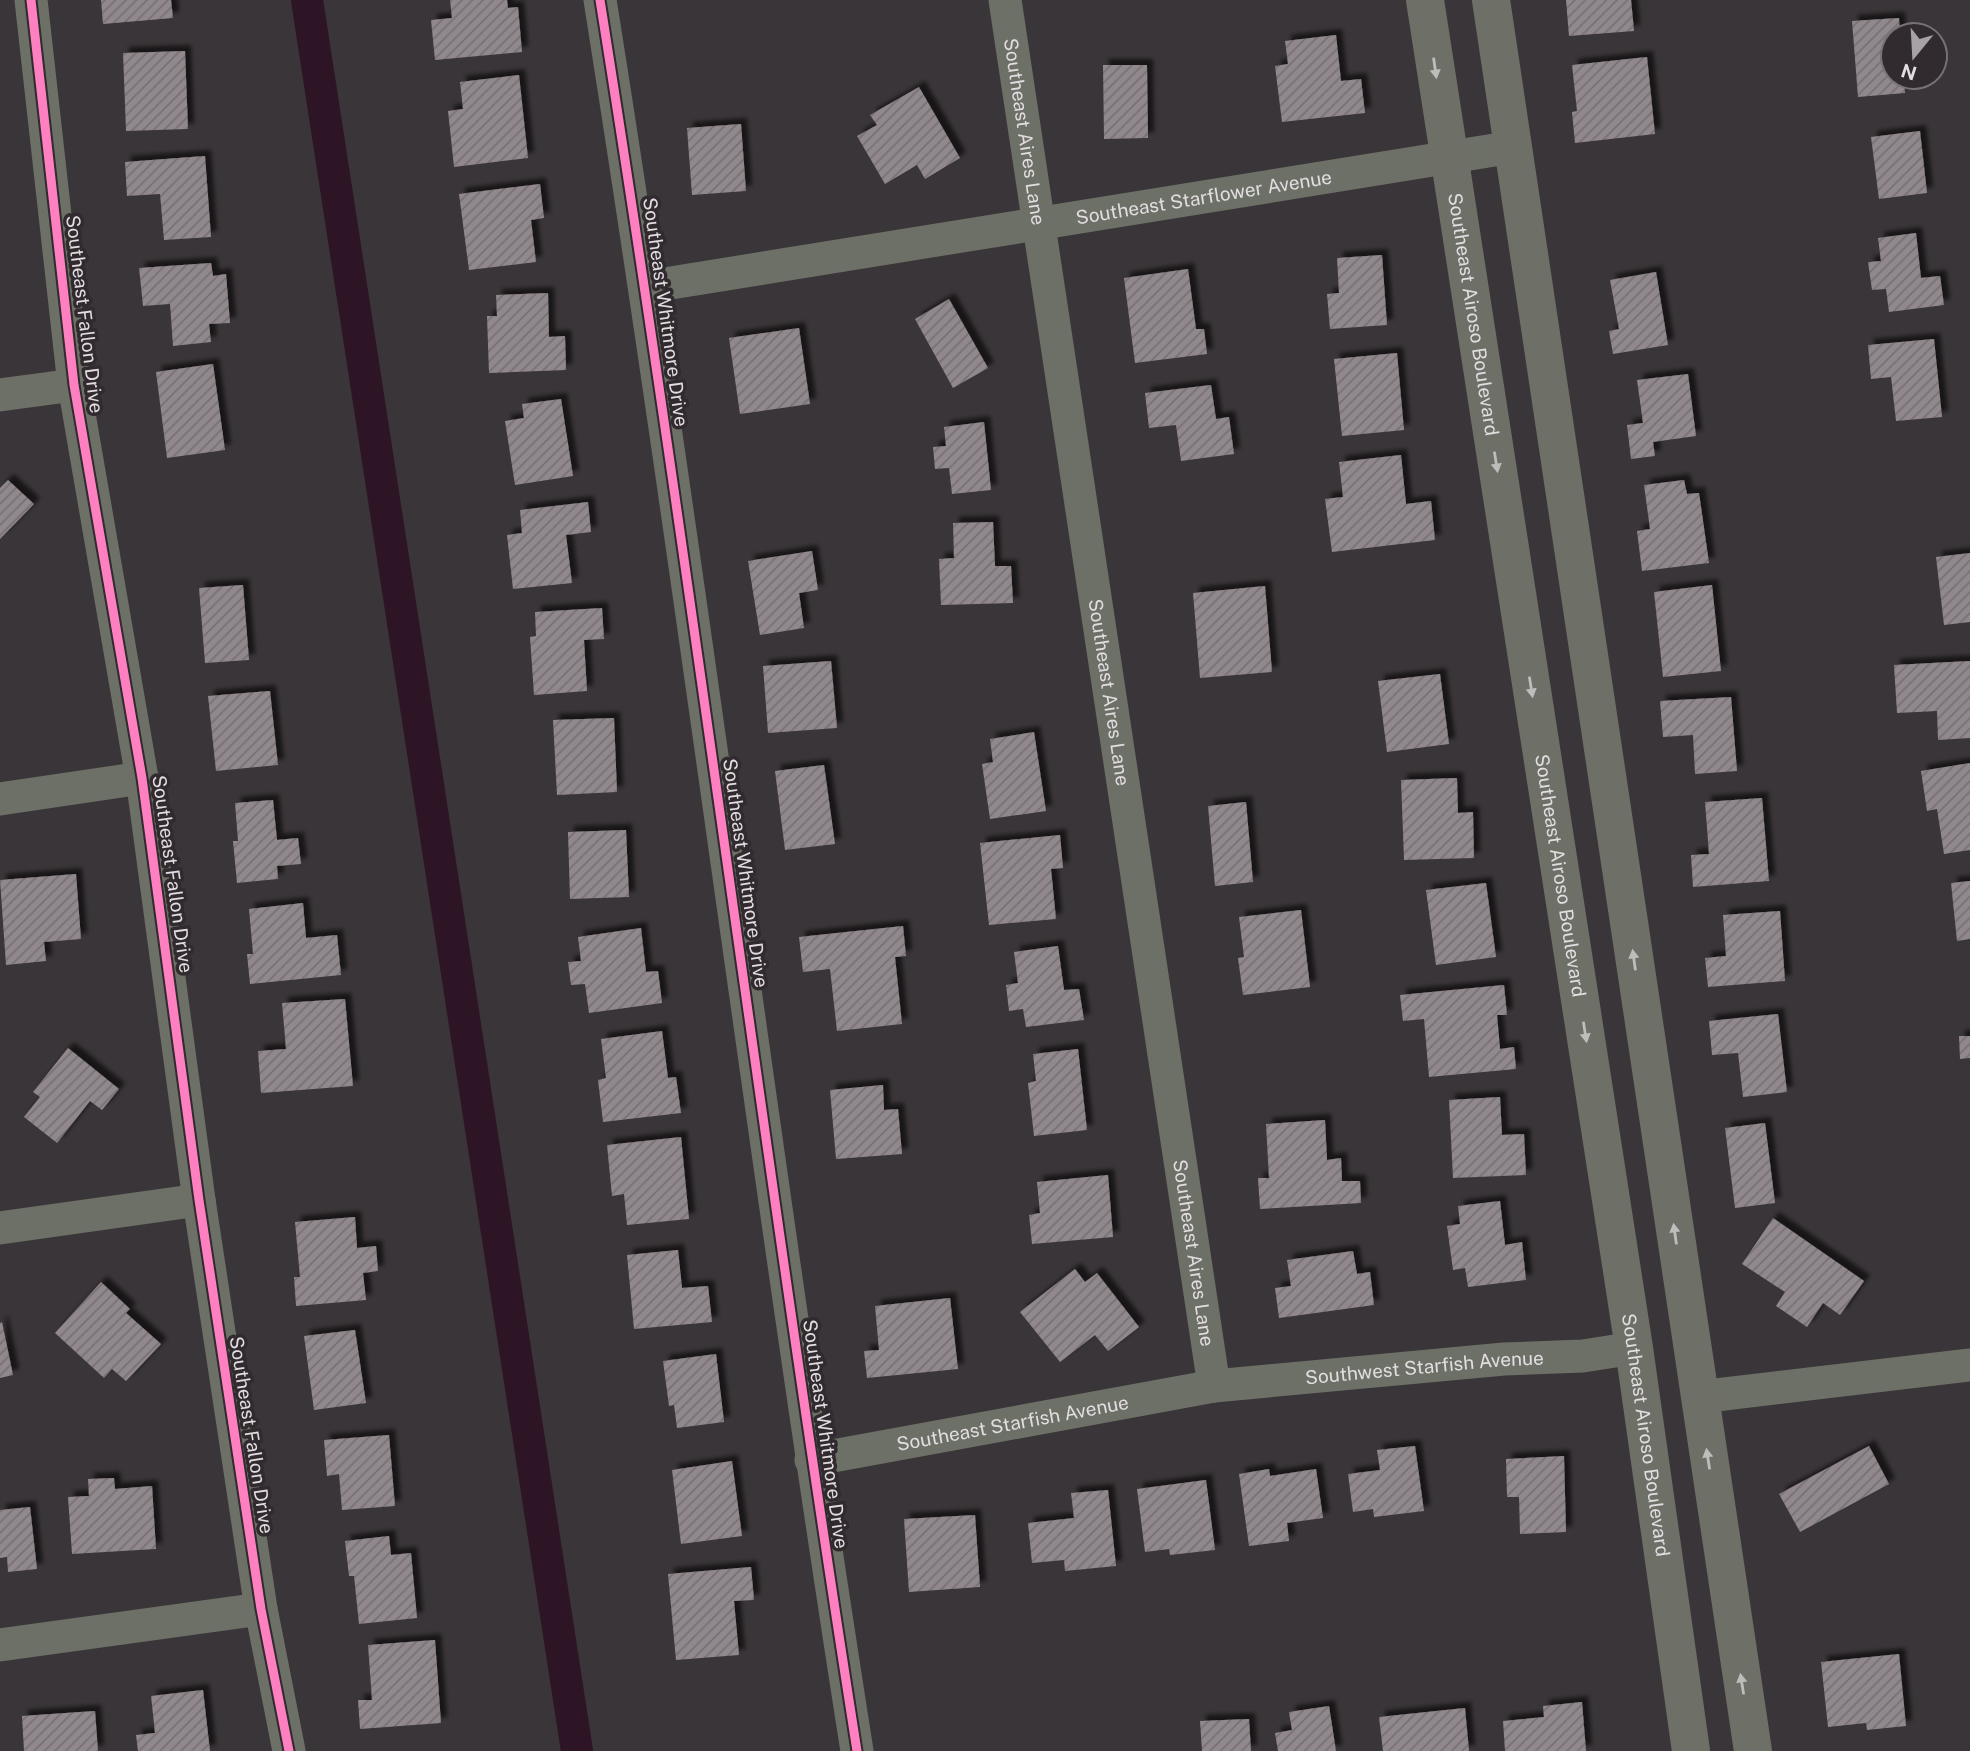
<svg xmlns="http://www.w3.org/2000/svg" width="1970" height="1751" font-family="'Public Sans',sans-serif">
	<defs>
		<pattern id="building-hatch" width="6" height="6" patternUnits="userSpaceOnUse" patternTransform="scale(1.75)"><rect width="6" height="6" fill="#91888d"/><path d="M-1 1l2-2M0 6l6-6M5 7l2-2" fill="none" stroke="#767073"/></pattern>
		<filter id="shadow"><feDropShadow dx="6" dy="-6" stdDeviation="2" flood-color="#0009"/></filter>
	</defs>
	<rect width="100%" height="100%" fill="#3a3538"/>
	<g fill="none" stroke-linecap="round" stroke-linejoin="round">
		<path stroke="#2d1525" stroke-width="32" d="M 307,0 L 577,1751"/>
	</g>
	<g fill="url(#building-hatch)" filter="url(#shadow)">
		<path d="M 101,0 L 171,0 L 173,18 L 103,24 Z"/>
		<path d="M 450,0 L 507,0 L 508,8 L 518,7 L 522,52 L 435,60 L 431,20 L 452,18 Z"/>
		<path d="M 1566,0 L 1631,0 L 1634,31 L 1569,36 Z"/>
		<path d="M 1899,18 L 1900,35 L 1893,35 L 1893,77 L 1904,77 L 1905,93 L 1858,97 L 1852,21 Z"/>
		<path d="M 1336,35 L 1341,81 L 1361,79 L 1365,113 L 1282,122 L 1275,66 L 1288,64 L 1285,41 Z"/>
		<path d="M 185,51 L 188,129 L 126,131 L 123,53 Z"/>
		<path d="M 1647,57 L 1655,134 L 1575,143 L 1572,112 L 1577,111 L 1572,65 Z"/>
		<path d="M 1103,65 L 1147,65 L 1148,138 L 1104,139 Z"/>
		<path d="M 519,75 L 528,158 L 454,167 L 448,111 L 463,109 L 460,82 Z"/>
		<path d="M 919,87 L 960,158 L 925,179 L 917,165 L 885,184 L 857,136 L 877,125 L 870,115 Z"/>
		<path d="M 741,124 L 746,191 L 692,195 L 687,128 Z"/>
		<path d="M 1920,131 L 1927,193 L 1879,199 L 1871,137 Z"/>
		<path d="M 205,156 L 211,237 L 164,240 L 160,194 L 127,196 L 125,162 Z"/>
		<path d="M 540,184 L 544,218 L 531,220 L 536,262 L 469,270 L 459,194 Z"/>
		<path d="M 1916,233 L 1921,278 L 1940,276 L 1944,305 L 1889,312 L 1886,289 L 1872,290 L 1868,262 L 1881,261 L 1878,238 Z"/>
		<path d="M 1382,255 L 1387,325 L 1330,329 L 1327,294 L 1339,293 L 1337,258 Z"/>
		<path d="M 211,263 L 213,276 L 226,274 L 230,323 L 209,324 L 211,342 L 173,346 L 170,304 L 143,306 L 139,268 Z"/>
		<path d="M 1188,269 L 1196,329 L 1204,329 L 1207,354 L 1135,363 L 1124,278 Z"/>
		<path d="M 1656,272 L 1668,345 L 1613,354 L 1609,331 L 1619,329 L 1610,280 Z"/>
		<path d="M 548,293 L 549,337 L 565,336 L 566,370 L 489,373 L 487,316 L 497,316 L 496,295 Z"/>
		<path d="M 949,299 L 988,368 L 953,388 L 915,319 Z"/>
		<path d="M 799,328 L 810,404 L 740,414 L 729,338 Z"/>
		<path d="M 1934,339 L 1942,417 L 1896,421 L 1891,377 L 1871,379 L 1868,345 Z"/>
		<path d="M 1397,353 L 1404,430 L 1342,436 L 1334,359 Z"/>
		<path d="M 213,364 L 225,450 L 167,458 L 156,372 Z"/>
		<path d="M 1688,374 L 1696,436 L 1653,442 L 1655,456 L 1631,459 L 1627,425 L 1643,423 L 1637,380 Z"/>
		<path d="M 1211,385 L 1216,419 L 1229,417 L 1234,454 L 1181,461 L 1176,425 L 1149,428 L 1145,393 Z"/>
		<path d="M 561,399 L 573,476 L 515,485 L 505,421 L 524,418 L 522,404 Z"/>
		<path d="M 984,422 L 991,490 L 952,494 L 949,468 L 935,469 L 933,447 L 946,446 L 944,427 Z"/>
		<path d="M 1401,455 L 1406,504 L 1431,501 L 1435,540 L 1332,552 L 1325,499 L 1343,497 L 1339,462 Z"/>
		<path d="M 8,480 L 34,504 L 0,539 L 0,488 Z"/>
		<path d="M 1684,480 L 1687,494 L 1699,493 L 1709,563 L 1642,571 L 1637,531 L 1650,529 L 1644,485 Z"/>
		<path d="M 588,502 L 591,532 L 566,535 L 572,583 L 513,589 L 507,535 L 522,533 L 520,510 Z"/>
		<path d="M 993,522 L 995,566 L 1011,566 L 1013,603 L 941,605 L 939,559 L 954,558 L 953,523 Z"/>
		<path d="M 812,551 L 818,590 L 799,593 L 804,628 L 760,635 L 748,561 Z"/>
		<path d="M 1970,553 L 1970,622 L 1944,625 L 1936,557 Z"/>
		<path d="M 243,585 L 249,660 L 205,663 L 199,588 Z"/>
		<path d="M 1712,585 L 1721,671 L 1663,677 L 1654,592 Z"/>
		<path d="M 1265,586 L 1272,672 L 1200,678 L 1193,593 Z"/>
		<path d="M 602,608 L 604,639 L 584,640 L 587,691 L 534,695 L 530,637 L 536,636 L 535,612 Z"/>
		<path d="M 831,661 L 837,728 L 768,733 L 763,666 Z"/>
		<path d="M 1970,661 L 1970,738 L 1938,740 L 1937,711 L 1897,713 L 1894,665 Z"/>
		<path d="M 1440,674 L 1449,744 L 1387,752 L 1378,681 Z"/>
		<path d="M 270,691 L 278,765 L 216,771 L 208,696 Z"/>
		<path d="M 1731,697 L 1737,771 L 1695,774 L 1693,735 L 1663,737 L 1660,701 Z"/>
		<path d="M 614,718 L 617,792 L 557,795 L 553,720 Z"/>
		<path d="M 1034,732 L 1046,811 L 990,819 L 982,764 L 993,762 L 990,739 Z"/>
		<path d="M 1970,763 L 1970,850 L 1944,854 L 1937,809 L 1927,811 L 1921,771 Z"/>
		<path d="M 824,765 L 835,844 L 785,850 L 775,771 Z"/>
		<path d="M 1457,778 L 1458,813 L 1473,812 L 1474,858 L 1404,860 L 1401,780 Z"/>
		<path d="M 1762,798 L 1769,881 L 1693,887 L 1691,855 L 1709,854 L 1705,802 Z"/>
		<path d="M 273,800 L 277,840 L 298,838 L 301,864 L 277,866 L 278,879 L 237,883 L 233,841 L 238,841 L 235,803 Z"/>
		<path d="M 1246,802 L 1253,882 L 1215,886 L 1208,806 Z"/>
		<path d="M 626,830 L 629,897 L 570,899 L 568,832 Z"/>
		<path d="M 1060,835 L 1063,868 L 1051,869 L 1056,919 L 989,925 L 980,843 Z"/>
		<path d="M 76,874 L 81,939 L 44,942 L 46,961 L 6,965 L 0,880 Z"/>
		<path d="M 1970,881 L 1970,939 L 1957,941 L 1951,883 Z"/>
		<path d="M 1486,883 L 1496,957 L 1436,965 L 1426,890 Z"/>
		<path d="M 303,903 L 306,938 L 337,935 L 341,975 L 250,984 L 247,954 L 253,954 L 249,909 Z"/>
		<path d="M 1301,910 L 1310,987 L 1243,995 L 1238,958 L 1244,957 L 1239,917 Z"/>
		<path d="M 1780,911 L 1785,981 L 1708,987 L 1705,958 L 1726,956 L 1723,915 Z"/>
		<path d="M 903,926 L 906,956 L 895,957 L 902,1024 L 837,1031 L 830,969 L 803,972 L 799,937 Z"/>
		<path d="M 641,928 L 646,972 L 658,971 L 662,1003 L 589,1013 L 585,984 L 571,985 L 568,962 L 581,961 L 578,937 Z"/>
		<path d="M 1058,946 L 1064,990 L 1079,989 L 1084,1020 L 1026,1027 L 1023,1009 L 1009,1011 L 1006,985 L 1018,983 L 1014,952 Z"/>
		<path d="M 1504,985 L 1507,1015 L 1497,1015 L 1500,1049 L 1514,1047 L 1516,1069 L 1429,1077 L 1424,1019 L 1403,1021 L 1400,995 Z"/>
		<path d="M 345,999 L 353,1086 L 261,1093 L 258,1051 L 286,1049 L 282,1003 Z"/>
		<path d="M 1778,1014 L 1787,1092 L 1743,1097 L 1738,1053 L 1712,1055 L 1709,1021 Z"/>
		<path d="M 662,1031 L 668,1078 L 676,1077 L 681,1113 L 603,1122 L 598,1080 L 606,1078 L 601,1039 Z"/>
		<path d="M 1959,1036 L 1970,1036 L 1970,1058 L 1960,1059 Z"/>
		<path d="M 68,1048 L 119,1089 L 102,1110 L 90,1101 L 57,1143 L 24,1117 L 40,1097 L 33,1092 Z"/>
		<path d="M 1078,1049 L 1087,1130 L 1034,1136 L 1028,1083 L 1036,1081 L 1033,1054 Z"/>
		<path d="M 883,1085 L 884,1110 L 898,1109 L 902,1154 L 836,1159 L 830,1090 Z"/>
		<path d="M 1500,1097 L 1502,1135 L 1524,1134 L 1526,1175 L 1453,1178 L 1449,1100 Z"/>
		<path d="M 1325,1120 L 1327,1160 L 1341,1158 L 1342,1181 L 1360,1181 L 1361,1203 L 1260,1209 L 1258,1178 L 1269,1178 L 1266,1124 Z"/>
		<path d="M 1765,1123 L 1775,1203 L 1735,1208 L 1725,1128 Z"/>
		<path d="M 681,1137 L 689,1219 L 627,1225 L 624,1194 L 612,1196 L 607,1145 Z"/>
		<path d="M 1108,1175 L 1113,1237 L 1032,1244 L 1029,1215 L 1040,1213 L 1037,1182 Z"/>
		<path d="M 1500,1201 L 1505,1245 L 1522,1242 L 1526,1280 L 1468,1287 L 1465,1268 L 1453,1270 L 1447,1226 L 1460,1224 L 1458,1206 Z"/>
		<path d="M 355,1217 L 357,1248 L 376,1246 L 378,1271 L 363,1273 L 366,1300 L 296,1306 L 294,1277 L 300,1277 L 295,1222 Z"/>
		<path d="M 1773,1218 L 1864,1281 L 1840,1315 L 1823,1303 L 1807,1327 L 1776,1306 L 1785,1292 L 1742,1264 Z"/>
		<path d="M 678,1250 L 682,1288 L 708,1286 L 712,1322 L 634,1329 L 627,1255 Z"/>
		<path d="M 1353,1251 L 1357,1274 L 1370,1272 L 1374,1305 L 1279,1318 L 1275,1288 L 1291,1286 L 1287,1260 Z"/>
		<path d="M 1075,1269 L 1085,1282 L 1097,1273 L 1139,1327 L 1108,1351 L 1095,1335 L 1060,1362 L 1020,1312 Z"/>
		<path d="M 101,1282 L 130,1309 L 126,1313 L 161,1344 L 126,1381 L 112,1369 L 104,1378 L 55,1333 Z"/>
		<path d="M 950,1298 L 958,1369 L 867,1378 L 864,1351 L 879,1350 L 875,1306 Z"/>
		<path d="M 2,1322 L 13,1375 L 0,1378 L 0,1323 Z"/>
		<path d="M 355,1330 L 366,1403 L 314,1410 L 304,1336 Z"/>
		<path d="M 716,1354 L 724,1422 L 677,1428 L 674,1405 L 669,1406 L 663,1361 Z"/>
		<path d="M 389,1435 L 395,1506 L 342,1510 L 339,1474 L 327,1476 L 324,1440 Z"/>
		<path d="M 1415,1446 L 1424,1511 L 1374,1517 L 1373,1509 L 1353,1512 L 1348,1474 L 1380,1470 L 1377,1450 Z"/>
		<path d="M 1869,1446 L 1889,1484 L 1800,1532 L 1779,1494 Z"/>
		<path d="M 1564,1456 L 1566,1532 L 1520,1534 L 1519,1497 L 1507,1497 L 1506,1459 Z"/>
		<path d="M 732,1461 L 742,1536 L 681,1544 L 672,1470 Z"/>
		<path d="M 1269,1469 L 1270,1476 L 1316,1469 L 1323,1518 L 1287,1523 L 1289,1541 L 1249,1546 L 1239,1474 Z"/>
		<path d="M 114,1478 L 115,1489 L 152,1486 L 156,1549 L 72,1554 L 68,1497 L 89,1496 L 88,1479 Z"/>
		<path d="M 1206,1480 L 1215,1550 L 1170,1555 L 1169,1549 L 1145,1552 L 1137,1489 Z"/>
		<path d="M 1108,1490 L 1116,1566 L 1065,1571 L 1064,1560 L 1032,1563 L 1028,1523 L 1074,1518 L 1071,1493 Z"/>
		<path d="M 30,1507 L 37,1569 L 8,1572 L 7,1557 L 0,1558 L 0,1510 Z"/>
		<path d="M 975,1515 L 980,1587 L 909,1592 L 904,1519 Z"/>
		<path d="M 389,1536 L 391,1555 L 411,1553 L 417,1618 L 359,1624 L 354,1576 L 349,1576 L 345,1541 Z"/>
		<path d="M 751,1567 L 754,1600 L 734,1601 L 739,1655 L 676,1660 L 668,1574 Z"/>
		<path d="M 435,1640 L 441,1723 L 360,1729 L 358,1700 L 372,1700 L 368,1645 Z"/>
		<path d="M 1899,1654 L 1906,1726 L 1867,1730 L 1866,1723 L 1828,1727 L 1821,1662 Z"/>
		<path d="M 203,1690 L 210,1751 L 138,1751 L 136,1735 L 155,1733 L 151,1696 Z"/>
		<path d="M 1582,1702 L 1586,1751 L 1505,1751 L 1503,1721 L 1544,1717 L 1543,1706 Z"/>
		<path d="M 1329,1706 L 1336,1751 L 1278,1751 L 1275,1733 L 1292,1730 L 1289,1712 Z"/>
		<path d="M 1465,1708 L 1469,1751 L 1383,1751 L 1379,1717 Z"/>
		<path d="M 95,1711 L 98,1751 L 24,1751 L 22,1716 Z"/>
		<path d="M 1249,1719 L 1251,1751 L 1202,1751 L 1200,1721 Z"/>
	</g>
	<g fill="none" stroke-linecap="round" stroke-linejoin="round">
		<g stroke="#6d7067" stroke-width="33">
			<path d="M 31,0 L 74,385 L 142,778 L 199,1200 L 261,1609 L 289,1751"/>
			<path d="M 600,0 C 693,583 765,1168 857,1751"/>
			<path id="s1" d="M 1005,0 L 1214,1386"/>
			<path id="s2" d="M 646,287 L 1513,147"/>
			<path d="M 0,395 L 74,385"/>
			<path d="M 0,799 L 142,778"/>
			<path d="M 0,1228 L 199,1200"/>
			<path d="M 1699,1397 L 1970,1365"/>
			<path id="s3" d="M 811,1460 L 1214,1386 L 1504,1359 L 1583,1356 L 1634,1348"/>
			<path d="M 0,1645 L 261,1609"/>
		</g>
		<g stroke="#6e7068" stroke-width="38">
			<path id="s4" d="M 1425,0 L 1634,1348 L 1691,1751"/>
			<path d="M 1491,0 L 1753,1751"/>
		</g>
		<defs>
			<g id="cycleway">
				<path d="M 31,0 L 74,385 L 142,778 L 199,1200 L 261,1609 L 289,1751"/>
				<path d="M 600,0 C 693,583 765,1168 857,1751"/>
			</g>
		</defs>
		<use href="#cycleway" stroke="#312a2e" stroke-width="13"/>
		<use href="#cycleway" stroke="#ff80c0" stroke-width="9"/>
	</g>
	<defs><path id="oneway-solid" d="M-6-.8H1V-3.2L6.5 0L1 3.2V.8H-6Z" transform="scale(1.75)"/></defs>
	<g fill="#bfbcbc">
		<use href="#oneway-solid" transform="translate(1435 68) rotate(82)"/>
		<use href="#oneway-solid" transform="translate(1496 462) rotate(81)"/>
		<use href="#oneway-solid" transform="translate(1531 687) rotate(81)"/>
		<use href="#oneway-solid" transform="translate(1634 960) rotate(-98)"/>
		<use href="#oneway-solid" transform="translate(1585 1032) rotate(81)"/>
		<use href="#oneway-solid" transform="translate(1675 1234) rotate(-98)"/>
		<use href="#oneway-solid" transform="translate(1708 1459) rotate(-99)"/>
		<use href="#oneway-solid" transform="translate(1742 1684) rotate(-99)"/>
	</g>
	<g text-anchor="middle" stroke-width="7" stroke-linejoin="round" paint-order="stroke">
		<g font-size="19" fill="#e2dde0" stroke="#312a2e">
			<text dy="7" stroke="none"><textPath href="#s1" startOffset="133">Southeast Aires Lane</textPath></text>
			<text dy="7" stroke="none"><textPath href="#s2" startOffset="565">Southeast Starflower Avenue</textPath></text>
			<text transform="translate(666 312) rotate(82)" y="7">Southeast Whitmore Drive</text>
			<text transform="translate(85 314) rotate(83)" y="7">Southeast Fallon Drive</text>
			<text dy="7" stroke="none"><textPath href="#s4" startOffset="318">Southeast Airoso Boulevard</textPath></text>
			<text dy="7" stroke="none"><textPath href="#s1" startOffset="700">Southeast Aires Lane</textPath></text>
			<text transform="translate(746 873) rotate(82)" y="7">Southeast Whitmore Drive</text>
			<text transform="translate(173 874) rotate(82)" y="7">Southeast Fallon Drive</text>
			<text dy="7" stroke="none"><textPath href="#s4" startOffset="886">Southeast Airoso Boulevard</textPath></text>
			<text dy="7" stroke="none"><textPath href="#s1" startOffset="1267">Southeast Aires Lane</textPath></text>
			<text dy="7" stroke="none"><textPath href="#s3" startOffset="621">Southwest Starfish Avenue</textPath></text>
			<text dy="7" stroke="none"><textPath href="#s3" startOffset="205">Southeast Starfish Avenue</textPath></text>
			<text transform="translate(826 1434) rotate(82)" y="7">Southeast Whitmore Drive</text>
			<text transform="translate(252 1435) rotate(81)" y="7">Southeast Fallon Drive</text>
			<text dy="7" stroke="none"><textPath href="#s4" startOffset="1452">Southeast Airoso Boulevard</textPath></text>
		</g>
	</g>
	<g transform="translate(1914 56) rotate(198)"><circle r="33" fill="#312a2e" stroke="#787275" stroke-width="2"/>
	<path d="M0-5L12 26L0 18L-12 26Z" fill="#a7a2a5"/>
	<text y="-10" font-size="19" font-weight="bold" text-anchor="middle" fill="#e2dde0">N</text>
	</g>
</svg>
